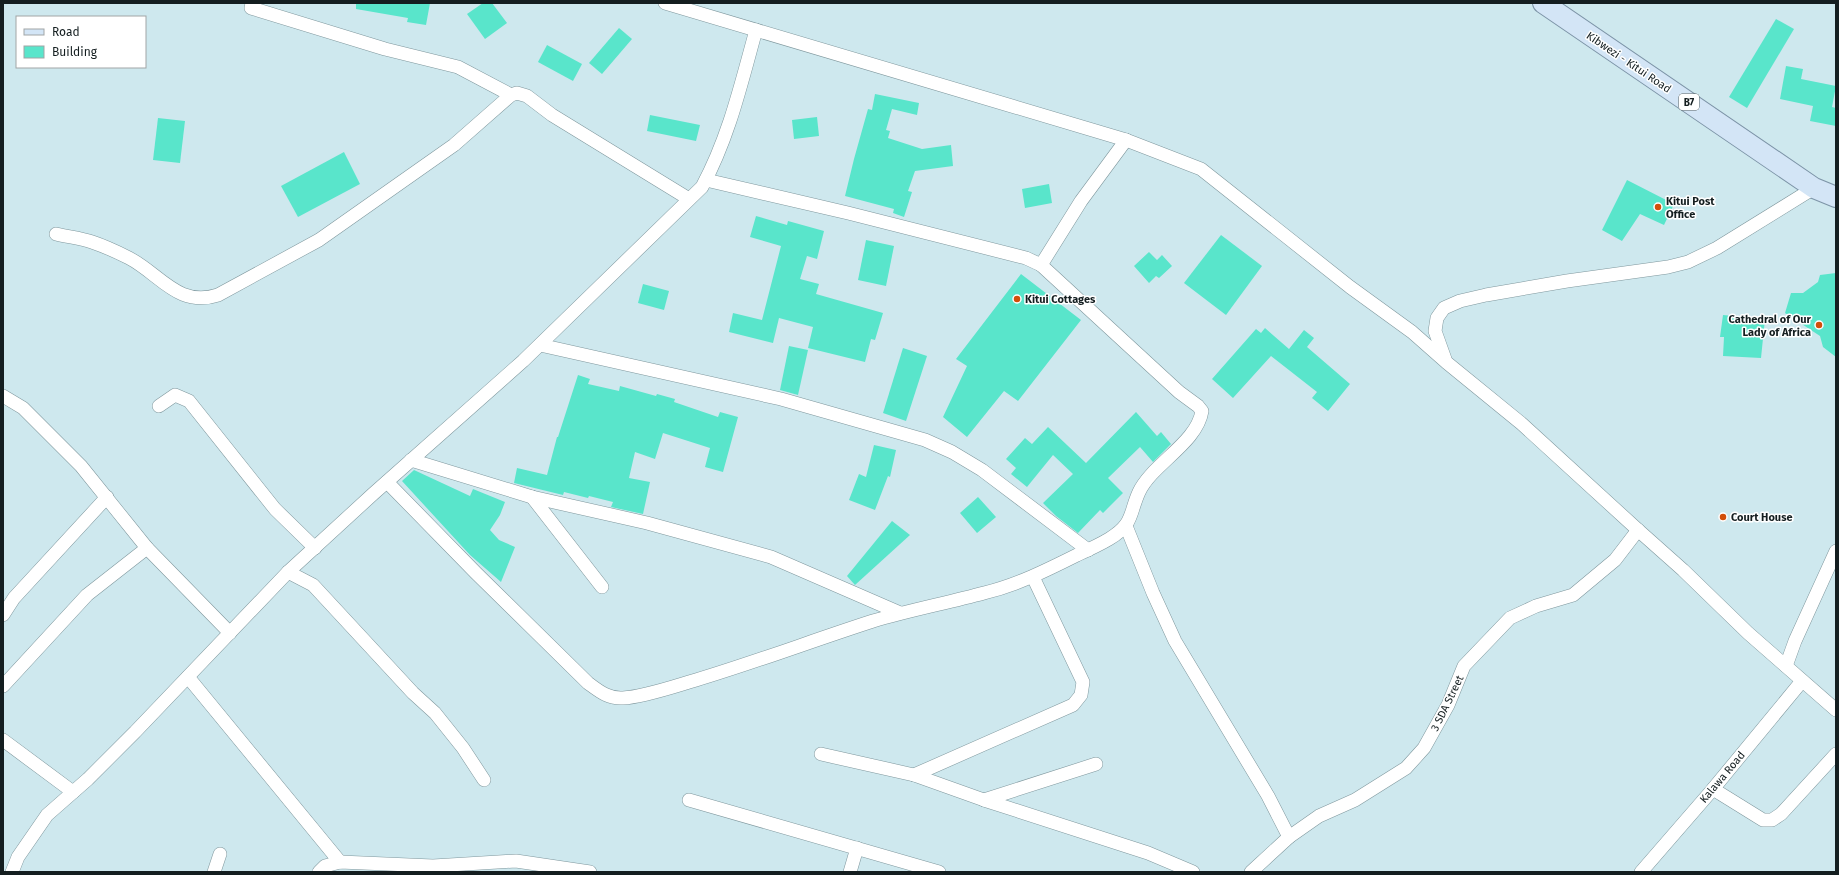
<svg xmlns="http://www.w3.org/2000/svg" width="1839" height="875" font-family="'Fira Sans',sans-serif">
	<rect width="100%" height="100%" fill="#cee8ee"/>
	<g fill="#59e5cb">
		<path d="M 356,3 L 430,3 L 426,25 L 407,22 L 408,18 L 356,9 Z"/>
		<path d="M 483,3 L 492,3 L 507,23 L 485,39 L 467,14 Z"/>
		<path d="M 1776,19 L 1794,29 L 1747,108 L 1729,97 Z"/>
		<path d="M 619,28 L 632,39 L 602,74 L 589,63 Z"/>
		<path d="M 547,45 L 582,64 L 573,81 L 538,62 Z"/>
		<path d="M 1786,66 L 1803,69 L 1801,79 L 1836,86 L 1832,107 L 1836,108 L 1836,126 L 1810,121 L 1813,106 L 1780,99 Z"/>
		<path d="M 875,94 L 919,103 L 917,115 L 892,109 L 886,130 L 890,131 L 888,138 L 922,149 L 951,145 L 953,166 L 915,171 L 908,191 L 912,192 L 904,217 L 893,213 L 894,209 L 845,196 L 854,159 L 868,109 L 872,110 Z"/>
		<path d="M 650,115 L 700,125 L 696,141 L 647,131 Z"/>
		<path d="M 817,117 L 819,136 L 794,139 L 792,120 Z"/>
		<path d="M 158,118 L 185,121 L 180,163 L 153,160 Z"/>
		<path d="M 344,152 L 360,184 L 298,217 L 281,186 Z"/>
		<path d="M 1627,180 L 1674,204 L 1664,225 L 1640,214 L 1622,241 L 1602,230 Z"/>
		<path d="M 1049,184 L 1052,203 L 1025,208 L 1022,189 Z"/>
		<path d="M 756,216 L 787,225 L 788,221 L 824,231 L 817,259 L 807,256 L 800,279 L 819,284 L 816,294 L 883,313 L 875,340 L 871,339 L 865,362 L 808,348 L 813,327 L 779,318 L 773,343 L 729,332 L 733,313 L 762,320 L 781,246 L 750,237 Z"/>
		<path d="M 1221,235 L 1262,266 L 1226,315 L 1184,283 Z"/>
		<path d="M 866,240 L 894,246 L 886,286 L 858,280 Z"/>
		<path d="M 1149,252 L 1157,260 L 1162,255 L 1172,266 L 1159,278 L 1156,276 L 1149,283 L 1134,266 Z"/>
		<path d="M 1836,273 L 1836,357 L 1823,347 L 1820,336 L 1785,313 L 1791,293 L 1803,293 L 1818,282 L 1820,275 Z"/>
		<path d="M 1021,274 L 1081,320 L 1018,401 L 1004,391 L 967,437 L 943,417 L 967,366 L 956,359 Z"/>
		<path d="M 643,284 L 669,291 L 664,310 L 638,303 Z"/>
		<path d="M 1723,315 L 1765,319 L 1761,358 L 1723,356 L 1724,337 L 1720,337 Z"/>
		<path d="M 1265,328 L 1289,349 L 1304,330 L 1314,338 L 1307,347 L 1350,384 L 1328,411 L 1312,398 L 1317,392 L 1271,356 L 1233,398 L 1212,379 L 1256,329 L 1261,333 Z"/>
		<path d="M 789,346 L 808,350 L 798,395 L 780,390 Z"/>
		<path d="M 903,348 L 927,356 L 906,421 L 883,413 Z"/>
		<path d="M 578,375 L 590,379 L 588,384 L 619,391 L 620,386 L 656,396 L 657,394 L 675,399 L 674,402 L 718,417 L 720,412 L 738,417 L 723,472 L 705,467 L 710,448 L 663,433 L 655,459 L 635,452 L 629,478 L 650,482 L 643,514 L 611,507 L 613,502 L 589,496 L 588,498 L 564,492 L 563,495 L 514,483 L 517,468 L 547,475 L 557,437 L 558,437 Z"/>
		<path d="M 1136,412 L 1157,436 L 1161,432 L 1171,444 L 1153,462 L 1140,447 L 1108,478 L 1123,493 L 1103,513 L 1100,510 L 1078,533 L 1056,516 L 1043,503 L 1073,474 L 1053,455 L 1027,487 L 1011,474 L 1016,468 L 1006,459 L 1025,438 L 1032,444 L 1048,427 L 1086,463 Z"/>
		<path d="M 874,445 L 896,450 L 890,477 L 888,476 L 875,510 L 849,500 L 859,474 L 866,477 Z"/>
		<path d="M 414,470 L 470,496 L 473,489 L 505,502 L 500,515 L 490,530 L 499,540 L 515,547 L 501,582 L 470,555 L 402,481 Z"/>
		<path d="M 978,497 L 996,517 L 977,533 L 960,513 Z"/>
		<path d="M 892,521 L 910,535 L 855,585 L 847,576 Z"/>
	</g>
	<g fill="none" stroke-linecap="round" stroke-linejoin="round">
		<defs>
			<g id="street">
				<path d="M 252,3 L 251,8 L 385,49 L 458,67 L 511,95"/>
				<path d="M 665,3 L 1126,140 L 1201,169 L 1350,287 L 1412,332 L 1446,362 L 1522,424 L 1638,530 L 1683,570 L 1748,633 L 1836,710"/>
				<path d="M 706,180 L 848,213 L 1026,258 L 1041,265 L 1081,201 L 1126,140"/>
				<path d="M 56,234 C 68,237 80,238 92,242 C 104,246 117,252 129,258 C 160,274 178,308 218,295 L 319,240 L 454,145 L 511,95 L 517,93 L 527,96 L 552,115 L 689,199"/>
				<path d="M 540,345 L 781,399 L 925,440 L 952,452 L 982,470 L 1088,550"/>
				<path d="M 1445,359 L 1435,331 L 1437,318 L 1444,308 L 1460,301 L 1486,295 L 1567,281 L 1668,267 L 1688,262 L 1717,248 L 1814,188"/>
				<path d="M 3,396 L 23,408 L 81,466 L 147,548 L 230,633"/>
				<path d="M 159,406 L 175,395 L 189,401 L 275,509 L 315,548"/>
				<path d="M 411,460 L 532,497 L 647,523 L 771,557 L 900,613"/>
				<path d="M 387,482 L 476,573 L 588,683 C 599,691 608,699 623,698 C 644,697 675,686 696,680 C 756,662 814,640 873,621 C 910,610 947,603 984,593 C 1017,585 1047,570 1077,555 C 1088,550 1099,545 1109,539 C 1134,524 1129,514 1139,492 C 1152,464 1197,443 1202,411 L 1198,406 L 1179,392 L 1041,265"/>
				<path d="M 532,497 L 602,587"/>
				<path d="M 1126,526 L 1153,593 L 1175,641 L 1268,796 L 1289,837"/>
				<path d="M 288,572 L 313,585 L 413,693 L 435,713 L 463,748 L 484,780"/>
				<path d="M 3,615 L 14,598 L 107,497"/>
				<path d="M 1786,666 L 1795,641 L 1836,551"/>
				<path d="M 188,677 L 340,862"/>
				<path d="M 3,686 L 87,595 L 147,548"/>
				<path d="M 3,740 L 73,792"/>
				<path d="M 821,754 L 914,775 L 984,800 L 1148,853 L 1193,872"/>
				<path d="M 914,775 L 1073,705 L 1081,695 L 1083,682 L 1033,577"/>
				<path d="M 1713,789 L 1763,820 L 1772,820 L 1781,814 L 1836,754"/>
				<path d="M 689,800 L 939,872"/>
				<path d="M 984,800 L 1096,764"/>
				<path d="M 12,872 L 18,857 L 47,815 L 88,779 L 135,732 L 288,572 L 373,494 L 523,361 L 702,187 C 729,137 741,84 756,30"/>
				<path d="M 214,872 L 220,854"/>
				<path d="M 319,872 L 325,866 L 340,862 L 433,866 L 516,861 L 590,872"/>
				<path d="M 850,872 L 857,848"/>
				<path d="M 1251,872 L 1289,837 L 1319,816 L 1355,800 L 1406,768 L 1424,748 L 1448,705 L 1464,666 L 1510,618 L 1536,606 L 1573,595 L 1615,560 L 1638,530"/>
				<path d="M 1641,872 L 1713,789 L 1802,681"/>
			</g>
			<path id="primary" d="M 1543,3 L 1814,188 L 1836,197"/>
		</defs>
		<use href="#street" stroke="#7f979d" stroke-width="14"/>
		<use href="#primary" stroke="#7d94a7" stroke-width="22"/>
		<use href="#street" stroke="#fff" stroke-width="13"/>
		<use href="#primary" stroke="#d3e5f6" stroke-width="20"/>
	</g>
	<g fill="#d24e09" stroke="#fff" stroke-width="1.5">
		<circle cx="1658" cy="207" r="4"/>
		<circle cx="1017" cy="299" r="4"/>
		<circle cx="1819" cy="325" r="4"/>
		<circle cx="1723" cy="517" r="4"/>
	</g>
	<g text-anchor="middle" stroke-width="3" stroke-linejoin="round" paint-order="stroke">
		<rect fill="#fff" stroke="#5a6263" stroke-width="1" x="1679" y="94" width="20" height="16" rx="3"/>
		<g font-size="10" font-weight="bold" fill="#141e20">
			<text x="1689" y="106">B7</text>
		</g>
		<g font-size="11" fill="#141e20" stroke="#fff">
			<text transform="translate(1629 62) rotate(34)" y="4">Kibwezi - Kitui Road</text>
			<text transform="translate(1447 703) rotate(-64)" y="4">3 SDA Street</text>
			<text transform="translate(1722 777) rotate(-50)" y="4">Kalawa Road</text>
		</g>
		<g font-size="11" font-weight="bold" fill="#141e20" stroke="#fff" text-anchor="start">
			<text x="1666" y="205">Kitui Post<tspan x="1666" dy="13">Office</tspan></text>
			<text x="1025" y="303">Kitui Cottages</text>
			<text x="1811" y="323" text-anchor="end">Cathedral of Our<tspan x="1811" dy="13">Lady of Africa</tspan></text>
			<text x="1731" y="521">Court House</text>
		</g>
	</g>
	<rect width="1839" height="875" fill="none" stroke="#141e20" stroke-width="8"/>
	<rect x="16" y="16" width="130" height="52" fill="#ffffff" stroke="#a1a5a6"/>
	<rect x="24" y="29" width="20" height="6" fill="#d3e5f6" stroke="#a1a5a6"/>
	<text x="52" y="36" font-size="12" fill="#141e20">Road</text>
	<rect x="24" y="46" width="20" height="12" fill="#59e5cb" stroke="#a1a5a6"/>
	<text x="52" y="56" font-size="12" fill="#141e20">Building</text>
</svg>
